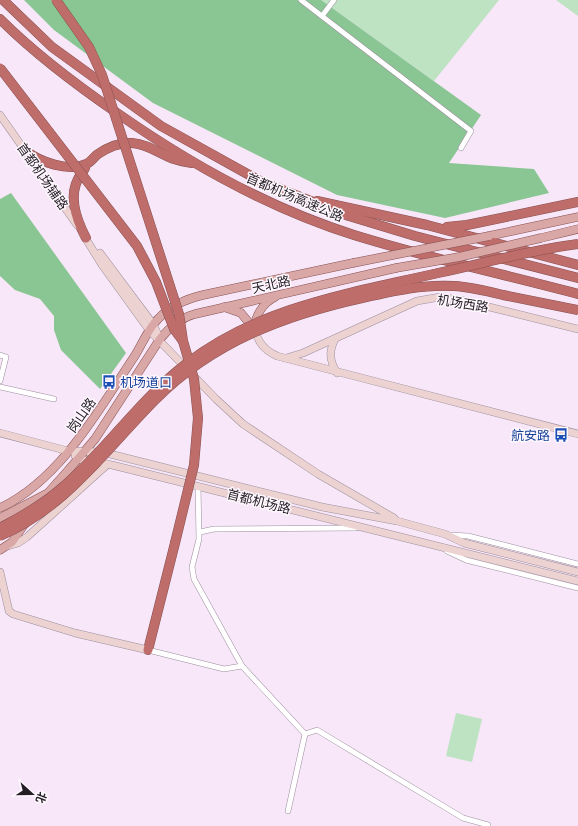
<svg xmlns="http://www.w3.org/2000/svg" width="578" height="826" font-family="'Open Sans','Noto Sans SC',sans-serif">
	<rect width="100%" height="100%" fill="#f7e7f8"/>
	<g fill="#bde3c2">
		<path d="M 321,0 L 499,0 L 434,81 Z"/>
		<path d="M 556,0 L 578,0 L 578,16 Z"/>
		<path d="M 456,713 L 482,719 L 472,762 L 446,756 Z"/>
	</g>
	<g fill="#8ac594">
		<path d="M 24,0 L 321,0 L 481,115 L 449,163 L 534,169 L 549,193 L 445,218 L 337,195 L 153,103 L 54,30 Z"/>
		<path d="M 11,193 L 126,353 L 100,389 L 61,350 L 54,330 L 54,316 L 40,299 L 15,290 L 0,276 L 0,199 Z"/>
	</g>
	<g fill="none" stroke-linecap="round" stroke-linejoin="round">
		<defs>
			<g id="street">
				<path d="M 301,0 L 471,131 L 461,148"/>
				<path d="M 322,16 L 334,0"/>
				<path d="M 0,355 L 6,357 L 0,381"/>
				<path d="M 0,387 L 54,399"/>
				<path d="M 198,486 L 199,539 L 192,567 L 194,579 L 242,666 L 305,734 L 288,811"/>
				<path d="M 200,532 L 214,529 L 356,528"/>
				<path d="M 449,535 L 468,536 L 578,564"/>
				<path d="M 447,551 L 466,560 L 578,588"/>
				<path d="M 148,650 L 224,669 L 242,666"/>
				<path d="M 305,734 L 317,730 L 463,818 L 488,825"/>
			</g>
			<g id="secondary">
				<path d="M 0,115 L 77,225"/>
				<path d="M 83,234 L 102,265 L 149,330 L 216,399 L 243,424 L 318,474 L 394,518"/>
				<path d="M 100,253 L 153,324 L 160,339"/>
				<path d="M 254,329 C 259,343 264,350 277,356 L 578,434"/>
				<path d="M 335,339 C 329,351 329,360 337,373"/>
				<path d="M 286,358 L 303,353 L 417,301 L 440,297 L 465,301 L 578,329"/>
				<path d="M 0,433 L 68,451 L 102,452 L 322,507 L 397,521 L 445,534 L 464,543 L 578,572"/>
				<path d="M 75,456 L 79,459 L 112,465 L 578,581"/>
				<path d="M 8,546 L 18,543 L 27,537 L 108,464"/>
				<path d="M 0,572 L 9,611 L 13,614 L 75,633 L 148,650"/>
			</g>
			<g id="primary">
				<path d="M 489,236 L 578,217"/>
				<path d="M 541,238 L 578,229"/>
				<path d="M 224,307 L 241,313 L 254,329"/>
				<path d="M 254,328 C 256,315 263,303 275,297"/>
				<path d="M 0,508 C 60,480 98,411 134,357 C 142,345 147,330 158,319 C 170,306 186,299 203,295 L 353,263"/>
				<path d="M 0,518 L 48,493 L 65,474 L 95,439 L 160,339 C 170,327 180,318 195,314 L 396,268"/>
				<path d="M 0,550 L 12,542 L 26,522"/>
			</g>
			<g id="highway">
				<path d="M 3,0 L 52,47 L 161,126 L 262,182 L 349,216 L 415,236 L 578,278"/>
				<path d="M 0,19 C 36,55 75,84 117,113 C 190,164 268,208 354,235 C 428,258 503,274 578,294"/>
				<path d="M 26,151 C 40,162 68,172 86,164 C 90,163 94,157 98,154 C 108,147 119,142 132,143 C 148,144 160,154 174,159 C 180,161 186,162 192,163"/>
				<path d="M 85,168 C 83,172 80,175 78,179 C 68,198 77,221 86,238"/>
				<path d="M 317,201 L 427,225 L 578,265"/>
				<path d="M 447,227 L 467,225 L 578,202"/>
				<path d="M 148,650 L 175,543"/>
			</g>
		</defs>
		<use href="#street" stroke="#9c8e9e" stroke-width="6"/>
		<use href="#secondary" stroke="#9c8e9e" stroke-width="8"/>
		<use href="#primary" stroke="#885152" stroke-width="9"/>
		<use href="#highway" stroke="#885152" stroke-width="10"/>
		<use href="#street" stroke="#fff" stroke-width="5"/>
		<use href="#secondary" stroke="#ecd3d2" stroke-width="7"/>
		<use href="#primary" stroke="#d8a7a6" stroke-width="8"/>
		<use href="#highway" stroke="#be6d6a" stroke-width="9"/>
		<defs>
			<g id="primary-bridge">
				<path d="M 353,263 L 489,236"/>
				<path d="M 396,268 L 459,257 L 541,238"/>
			</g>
			<g id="highway-bridge">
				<path d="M 56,0 L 89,47 L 102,75 L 179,314 L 183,341 L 194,379 L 198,418 L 194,465 L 175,543"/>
				<path d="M 0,68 L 137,246 L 156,282 L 174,329 L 183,341"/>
				<path d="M 0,528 C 23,516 44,504 64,486 C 108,448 140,399 186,364 C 259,307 351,293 438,273 C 484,263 531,250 578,244"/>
				<path d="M 0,536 C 67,507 106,449 156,399 C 213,342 285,315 362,298 C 393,291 423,284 454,286 C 471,287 487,291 503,295 C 528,300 553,305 578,310"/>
			</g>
		</defs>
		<use href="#primary-bridge" stroke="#885152" stroke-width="9" stroke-linecap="butt"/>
		<use href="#highway-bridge" stroke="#885152" stroke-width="10" stroke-linecap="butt"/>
		<use href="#primary-bridge" stroke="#d8a7a6" stroke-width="8"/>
		<use href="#highway-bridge" stroke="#be6d6a" stroke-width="9"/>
	</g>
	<defs>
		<symbol id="bus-bare" viewBox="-9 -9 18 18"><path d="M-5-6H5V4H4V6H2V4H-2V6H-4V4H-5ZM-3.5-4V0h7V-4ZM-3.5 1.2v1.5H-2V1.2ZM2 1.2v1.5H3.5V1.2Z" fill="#1a4fb4" stroke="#fff8ff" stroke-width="2.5" paint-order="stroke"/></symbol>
	</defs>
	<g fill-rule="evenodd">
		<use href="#bus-bare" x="99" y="372" width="20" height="20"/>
		<use href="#bus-bare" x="551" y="425" width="20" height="20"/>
	</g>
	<g text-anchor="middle" stroke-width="3" stroke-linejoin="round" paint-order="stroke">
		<g font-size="13" fill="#231e24" stroke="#fff8ff">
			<text transform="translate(43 176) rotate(55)" y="5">首都机场辅路</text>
			<text transform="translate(295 197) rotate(23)" y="5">首都机场高速公路</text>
			<text transform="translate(271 284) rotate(-13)" y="5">天北路</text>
			<text transform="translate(463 303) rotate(9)" y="5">机场西路</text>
			<text transform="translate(81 415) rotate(-55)" y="5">岗山路</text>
			<text transform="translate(259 501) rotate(14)" y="5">首都机场路</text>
		</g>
		<g font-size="13" fill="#164399" stroke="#fff8ff" text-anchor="start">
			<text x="120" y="387">机场道口</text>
			<text x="550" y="440" text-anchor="end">航安路</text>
		</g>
	</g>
	<g transform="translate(32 794) rotate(111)" stroke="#fff8ff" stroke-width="3" paint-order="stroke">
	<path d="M0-3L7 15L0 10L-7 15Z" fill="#231e24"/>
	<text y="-6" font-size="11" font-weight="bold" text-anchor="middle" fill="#231e24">北</text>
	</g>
</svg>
